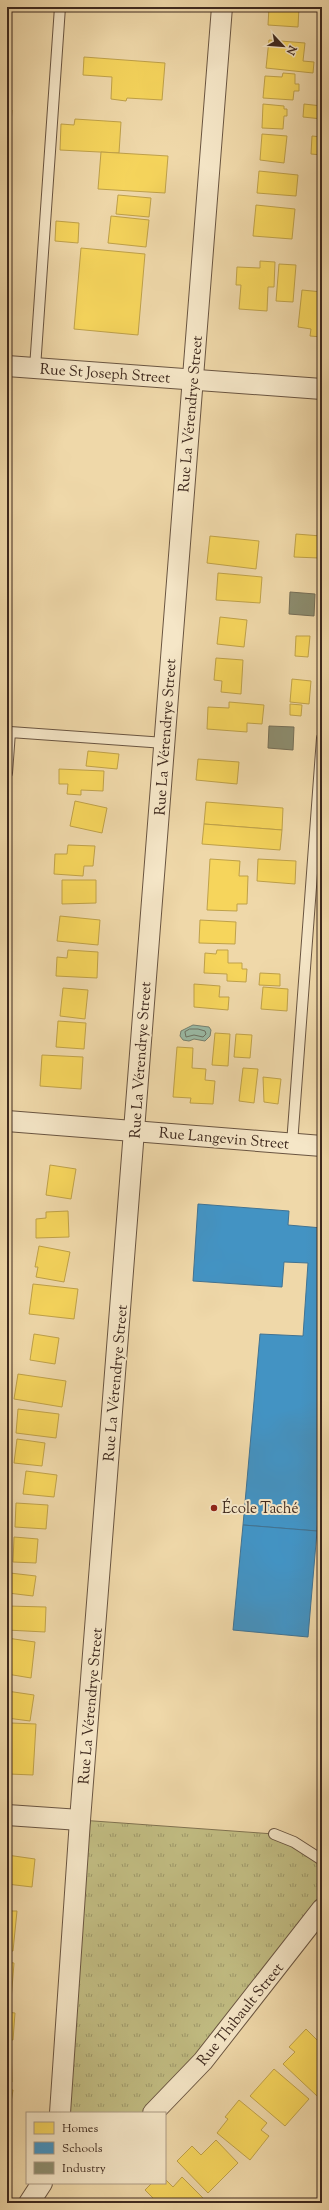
<svg xmlns="http://www.w3.org/2000/svg" width="329" height="2210" font-family="'Sorts Mill Goudy',serif">
	<defs>
		<pattern id="park-tufts" width="24" height="20" patternUnits="userSpaceOnUse"><rect width="24" height="20" fill="#c1bc82"/><path d="M3 7l-1-3M5 7V3M7 7l1-3M15 17l-1-3M17 17v-4M19 17l1-3" fill="none" stroke="#9e996a"/></pattern>
	</defs>
	<rect width="100%" height="100%" fill="#efd8a9"/>
	<filter id="stains"><feTurbulence type="fractalNoise" baseFrequency=".005" numOctaves="4"/><feColorMatrix values="0 0 0 0 .2 0 0 0 0 .09 0 0 0 0 .02 0 0 0 .5 -.17"/></filter>
	<radialGradient id="worn" r=".72"><stop offset=".6" stop-color="#630" stop-opacity="0"/><stop offset="1" stop-color="#630" stop-opacity=".3"/></radialGradient>
	<path fill="url(#park-tufts)" stroke="#807250" d="M 80,1820 L 274,1834 L 322,1860 L 322,1909 L 153,2113 L 60,2113 Z"/>
	<path fill="#9abaa5" stroke="#75806f" d="M 193,1025 L 209,1027 L 211,1030 L 210,1036 L 205,1041 L 194,1039 L 189,1041 L 183,1040 L 180,1036 L 181,1031 Z"/>
	<g fill="#f6d55c" stroke="#bfa149">
		<path d="M 269,7 L 299,7 L 298,27 L 268,25 Z"/>
		<path d="M 269,40 L 305,43 L 303,61 L 314,62 L 313,73 L 266,68 Z"/>
		<path d="M 84,57 L 165,63 L 162,100 L 127,98 L 126,101 L 111,99 L 112,77 L 83,75 Z"/>
		<path d="M 283,73 L 295,74 L 295,84 L 299,84 L 299,91 L 294,91 L 293,100 L 263,98 L 265,76 L 282,77 Z"/>
		<path d="M 263,104 L 284,106 L 284,109 L 287,109 L 287,116 L 284,116 L 283,129 L 262,128 Z"/>
		<path d="M 304,104 L 322,106 L 322,119 L 303,117 Z"/>
		<path d="M 7,110 L 12,110 L 7,175 Z"/>
		<path d="M 75,119 L 121,122 L 119,153 L 60,150 L 61,124 L 74,125 Z"/>
		<path d="M 262,134 L 287,136 L 284,163 L 260,160 Z"/>
		<path d="M 312,136 L 322,137 L 322,155 L 311,154 Z"/>
		<path d="M 101,152 L 168,156 L 165,193 L 98,189 Z"/>
		<path d="M 259,171 L 298,175 L 296,196 L 257,193 Z"/>
		<path d="M 118,195 L 151,198 L 149,217 L 116,214 Z"/>
		<path d="M 256,205 L 295,209 L 292,239 L 253,236 Z"/>
		<path d="M 111,216 L 149,220 L 146,247 L 108,243 Z"/>
		<path d="M 56,221 L 79,223 L 78,243 L 55,241 Z"/>
		<path d="M 81,248 L 145,254 L 138,335 L 74,329 Z"/>
		<path d="M 260,261 L 275,262 L 274,287 L 268,287 L 267,311 L 239,309 L 241,285 L 236,285 L 237,267 L 260,268 Z"/>
		<path d="M 279,264 L 296,265 L 293,302 L 276,301 Z"/>
		<path d="M 302,290 L 322,292 L 322,337 L 310,336 L 311,329 L 298,327 Z"/>
		<path d="M 296,534 L 321,536 L 319,558 L 294,557 Z"/>
		<path d="M 210,536 L 259,541 L 256,569 L 207,563 Z"/>
		<path d="M 218,573 L 262,577 L 260,603 L 216,600 Z"/>
		<path d="M 220,617 L 247,620 L 244,647 L 217,644 Z"/>
		<path d="M 296,636 L 310,636 L 308,657 L 295,656 Z"/>
		<path d="M 216,658 L 243,660 L 241,694 L 221,692 L 222,681 L 214,680 Z"/>
		<path d="M 292,679 L 311,681 L 309,704 L 290,702 Z"/>
		<path d="M 229,702 L 264,705 L 262,724 L 247,723 L 247,732 L 207,729 L 208,707 L 229,708 Z"/>
		<path d="M 290,704 L 302,705 L 301,716 L 290,715 Z"/>
		<path d="M 88,751 L 119,754 L 117,769 L 86,766 Z"/>
		<path d="M 198,759 L 239,762 L 237,784 L 196,780 Z"/>
		<path d="M 59,769 L 104,771 L 103,791 L 81,790 L 81,795 L 67,794 L 68,784 L 59,784 Z"/>
		<path d="M 75,801 L 107,808 L 102,833 L 70,826 Z"/>
		<path d="M 206,802 L 283,808 L 282,830 L 204,824 Z"/>
		<path d="M 204,824 L 282,830 L 280,850 L 202,844 Z"/>
		<path d="M 68,845 L 95,846 L 93,866 L 84,866 L 83,876 L 54,874 L 55,854 L 67,854 Z"/>
		<path d="M 210,859 L 240,861 L 239,876 L 248,876 L 247,904 L 237,904 L 237,911 L 207,910 Z"/>
		<path d="M 258,859 L 296,861 L 295,884 L 257,881 Z"/>
		<path d="M 62,880 L 96,880 L 96,903 L 62,904 Z"/>
		<path d="M 60,916 L 100,920 L 98,945 L 57,941 Z"/>
		<path d="M 200,920 L 236,922 L 235,944 L 199,943 Z"/>
		<path d="M 68,950 L 98,952 L 97,978 L 56,976 L 57,957 L 67,958 Z"/>
		<path d="M 217,950 L 228,950 L 228,963 L 242,963 L 242,969 L 247,969 L 246,982 L 227,981 L 227,974 L 204,973 L 205,953 L 216,954 Z"/>
		<path d="M 260,973 L 280,974 L 280,986 L 259,985 Z"/>
		<path d="M 194,984 L 220,986 L 219,997 L 229,997 L 228,1010 L 194,1007 Z"/>
		<path d="M 263,987 L 288,989 L 287,1011 L 261,1009 Z"/>
		<path d="M 63,988 L 88,990 L 85,1019 L 60,1016 Z"/>
		<path d="M 58,1021 L 86,1023 L 84,1049 L 56,1047 Z"/>
		<path d="M 215,1033 L 230,1034 L 228,1066 L 212,1065 Z"/>
		<path d="M 236,1034 L 252,1035 L 250,1058 L 234,1057 Z"/>
		<path d="M 177,1047 L 193,1048 L 192,1068 L 206,1069 L 205,1080 L 215,1081 L 213,1104 L 190,1103 L 191,1098 L 173,1097 Z"/>
		<path d="M 42,1055 L 83,1057 L 81,1089 L 40,1086 Z"/>
		<path d="M 243,1068 L 258,1069 L 254,1103 L 239,1101 Z"/>
		<path d="M 263,1077 L 281,1079 L 278,1104 L 264,1102 Z"/>
		<path d="M 50,1165 L 76,1169 L 71,1199 L 46,1195 Z"/>
		<path d="M 68,1211 L 69,1237 L 36,1238 L 36,1219 L 46,1218 L 46,1212 Z"/>
		<path d="M 39,1246 L 70,1252 L 64,1282 L 36,1277 L 38,1267 L 35,1267 Z"/>
		<path d="M 33,1284 L 78,1289 L 74,1319 L 29,1314 Z"/>
		<path d="M 34,1334 L 59,1338 L 55,1364 L 30,1360 Z"/>
		<path d="M 18,1374 L 66,1381 L 62,1407 L 14,1399 Z"/>
		<path d="M 18,1409 L 59,1414 L 56,1438 L 16,1433 Z"/>
		<path d="M 17,1439 L 45,1443 L 42,1466 L 14,1463 Z"/>
		<path d="M 26,1471 L 57,1475 L 54,1497 L 23,1494 Z"/>
		<path d="M 16,1503 L 48,1505 L 46,1529 L 15,1527 Z"/>
		<path d="M 14,1537 L 38,1539 L 36,1563 L 13,1562 Z"/>
		<path d="M 10,1573 L 36,1576 L 33,1596 L 8,1593 Z"/>
		<path d="M 7,1606 L 46,1607 L 45,1632 L 7,1630 Z"/>
		<path d="M 7,1638 L 35,1642 L 31,1678 L 7,1674 Z"/>
		<path d="M 7,1691 L 34,1695 L 30,1721 L 7,1718 Z"/>
		<path d="M 11,1723 L 36,1724 L 33,1775 L 9,1774 Z"/>
		<path d="M 7,1855 L 35,1859 L 32,1887 L 7,1884 Z"/>
		<path d="M 7,1911 L 17,1911 L 13,1951 L 7,1951 Z"/>
		<path d="M 7,1962 L 14,1963 L 11,2001 L 7,2001 Z"/>
		<path d="M 7,2012 L 15,2013 L 13,2040 L 7,2040 Z"/>
		<path d="M 306,2029 L 322,2045 L 322,2090 L 317,2096 L 283,2064 L 295,2052 L 289,2047 Z"/>
		<path d="M 7,2044 L 11,2044 L 12,2082 L 7,2082 Z"/>
		<path d="M 274,2069 L 309,2099 L 285,2126 L 250,2096 Z"/>
		<path d="M 7,2089 L 13,2090 L 8,2122 L 7,2122 Z"/>
		<path d="M 239,2100 L 267,2123 L 261,2130 L 269,2136 L 250,2160 L 217,2133 L 228,2119 L 225,2117 Z"/>
		<path d="M 216,2140 L 238,2163 L 208,2193 L 177,2161 L 192,2146 L 201,2155 Z"/>
		<path d="M 182,2177 L 203,2198 L 199,2203 L 171,2203 L 168,2200 L 165,2203 L 158,2203 L 145,2190 L 152,2183 L 165,2183 L 165,2179 L 173,2187 Z"/>
	</g>
	<g fill="#4393c3" stroke="#427392">
		<path d="M 198,1204 L 289,1211 L 288,1225 L 322,1228 L 322,1469 L 317,1531 L 243,1525 L 260,1334 L 303,1336 L 308,1263 L 284,1262 L 282,1287 L 193,1281 Z"/>
		<path d="M 243,1525 L 317,1531 L 308,1637 L 233,1630 Z"/>
	</g>
	<g fill="#8c8c6e" stroke="#756e56">
		<path d="M 290,592 L 315,594 L 314,616 L 289,614 Z"/>
		<path d="M 269,726 L 294,727 L 293,750 L 268,748 Z"/>
	</g>
	<g fill="none" stroke-linecap="round" stroke-linejoin="round">
		<path stroke="#6c7262" stroke-width="1" d="M 190,1029 L 198,1029 L 205,1031 L 206,1034 L 203,1037 L 194,1035 L 186,1037 L 185,1032 Z"/>
		<defs>
			<g id="service">
				<path d="M 35,368 L 60,7"/>
				<path d="M 7,773 L 10,732 L 165,743"/>
				<path d="M 292,1144 L 322,738"/>
				<path d="M 274,1834 L 294,1842 L 322,1860"/>
			</g>
			<g id="minor">
				<path d="M 7,366 L 322,389"/>
				<path d="M 7,1121 L 322,1146"/>
				<path d="M 7,1815 L 80,1820"/>
				<path d="M 60,2113 L 80,1820 L 222,7"/>
				<path d="M 153,2113 L 203,2061 L 322,1909"/>
				<path d="M 29,2203 L 42,2183"/>
			</g>
		</defs>
		<use href="#service" stroke="#6a5541" stroke-width="12"/>
		<use href="#minor" stroke="#6a5541" stroke-width="22"/>
		<use href="#service" stroke="#f5e6c7" stroke-width="10"/>
		<use href="#minor" stroke="#f5e6c7" stroke-width="20"/>
	</g>
	<circle fill="#8f2418" stroke="#f5e6c7" stroke-width="1.5" cx="214" cy="1508" r="4"/>
	<g text-anchor="middle" stroke-width="4" stroke-linejoin="round" paint-order="stroke">
		<g font-size="15" fill="#3e291e" stroke="#f5e6c7">
			<text transform="translate(105 373) rotate(4)" y="5">Rue St Joseph Street</text>
			<text transform="translate(190 414) rotate(-85)" y="5">Rue La Vérendrye Street</text>
			<text transform="translate(165 737) rotate(-86)" y="5">Rue La Vérendrye Street</text>
			<text transform="translate(140 1060) rotate(-86)" y="5">Rue La Vérendrye Street</text>
			<text transform="translate(224 1138) rotate(5)" y="5">Rue Langevin Street</text>
			<text transform="translate(115 1383) rotate(-85)" y="5">Rue La Vérendrye Street</text>
			<text transform="translate(90 1706) rotate(-85)" y="5">Rue La Vérendrye Street</text>
			<text transform="translate(240 2014) rotate(-51)" y="5">Rue Thibault Street</text>
		</g>
		<g font-size="15" fill="#3e291e" stroke="#f5e6c7" text-anchor="start">
			<text x="222" y="1513">École Taché</text>
		</g>
	</g>
	<rect width="329" height="2210" fill="none" stroke="#efd8a9" stroke-width="24"/>
	<rect x="8" y="8" width="313" height="2194" fill="none" stroke="#3e291e" stroke-width="2"/>
	<rect x="12" y="12" width="305" height="2186" fill="none" stroke="#3e291e"/>
	<rect x="26" y="2112" width="140" height="72" fill="#f5e6c7" stroke="#ac9a83"/>
	<rect x="34" y="2122" width="20" height="12" fill="#f6d55c" stroke="#ac9a83"/>
	<text x="62" y="2132" font-size="12" fill="#3e291e">Homes</text>
	<rect x="34" y="2142" width="20" height="12" fill="#4393c3" stroke="#ac9a83"/>
	<text x="62" y="2152" font-size="12" fill="#3e291e">Schools</text>
	<rect x="34" y="2162" width="20" height="12" fill="#8c8c6e" stroke="#ac9a83"/>
	<text x="62" y="2172" font-size="12" fill="#3e291e">Industry</text>
	<g transform="translate(283 46) rotate(116)" stroke="#f5e6c7" stroke-width="3" paint-order="stroke">
	<path d="M0-3L7 15L0 10L-7 15Z" fill="#3e291e"/>
	<text y="-6" font-size="11" font-weight="bold" text-anchor="middle" fill="#3e291e">N</text>
	</g>
	<rect width="100%" height="100%" filter="url(#stains)"/>
	<rect width="100%" height="100%" fill="url(#worn)"/>
</svg>
